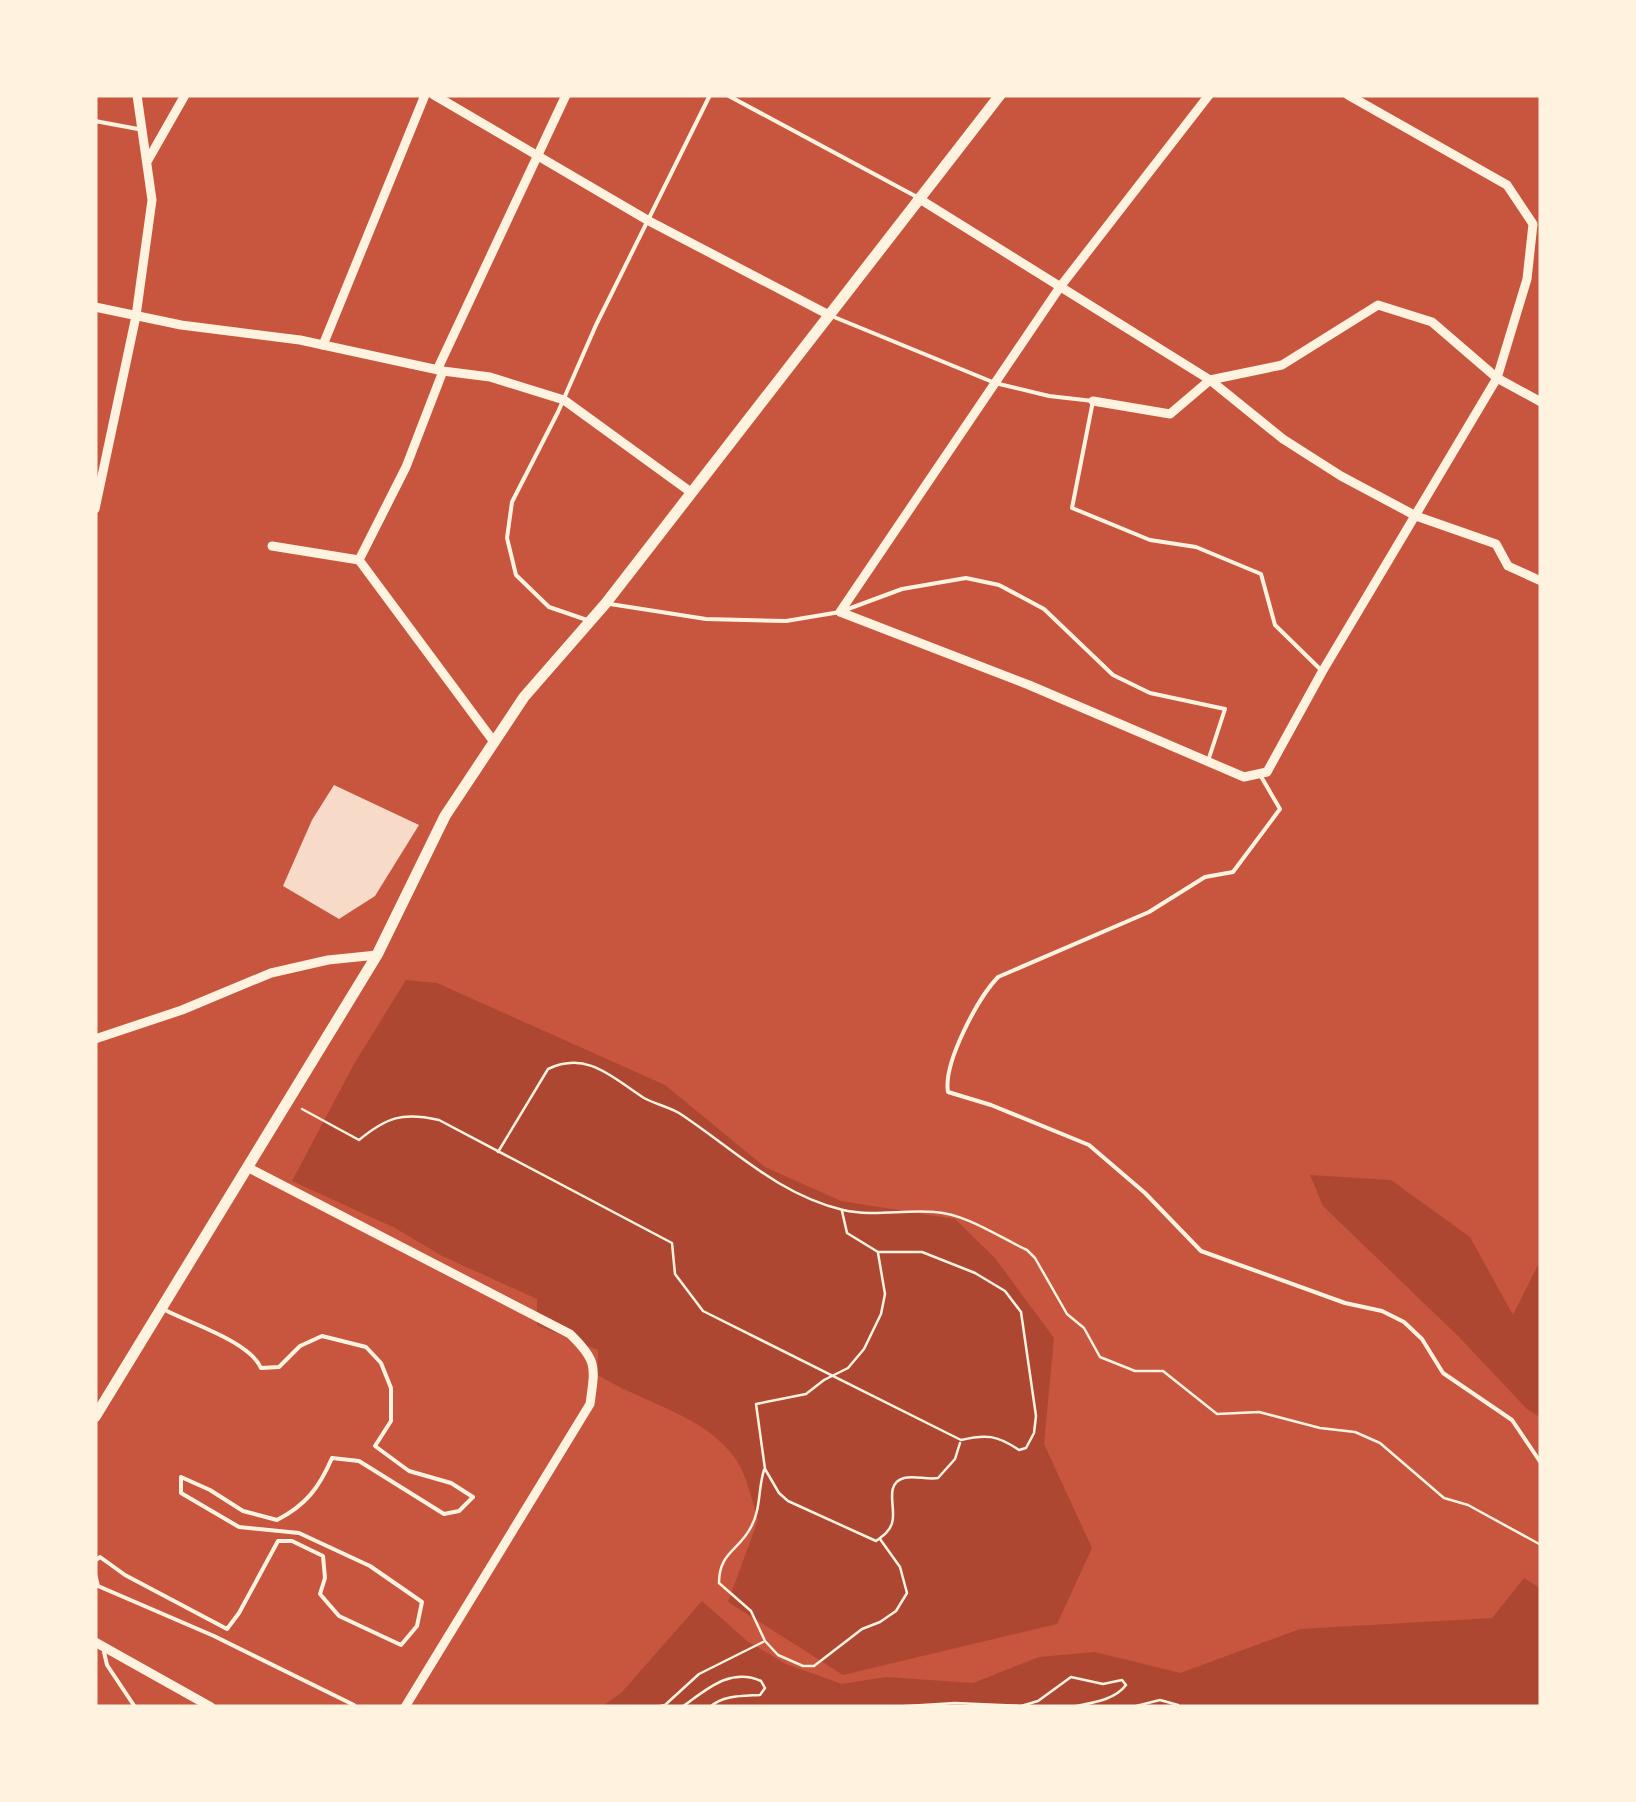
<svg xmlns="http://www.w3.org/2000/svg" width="1636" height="1802" font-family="'Noto Sans',sans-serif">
	<rect width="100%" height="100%" fill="#c8553d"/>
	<g fill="#ae4732">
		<path d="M 406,980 L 437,983 L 665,1085 L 765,1167 L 841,1201 L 955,1219 L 995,1258 L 1054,1338 L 1044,1444 L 1092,1548 L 1057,1624 L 843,1675 L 728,1602 L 758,1520 C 752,1501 747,1477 737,1461 C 707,1415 642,1403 598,1375 L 598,1350 L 537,1325 L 537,1299 L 442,1256 L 395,1228 L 292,1181 L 354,1064 Z"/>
		<path d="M 1310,1175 L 1391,1180 L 1470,1237 L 1513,1315 L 1541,1259 L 1541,1418 L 1527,1409 L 1459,1337 L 1323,1206 Z"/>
		<path d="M 1524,1578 L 1541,1589 L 1541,1707 L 601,1707 L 622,1692 L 702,1601 L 747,1641 L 786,1664 L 842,1684 L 886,1677 L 973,1683 L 1039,1657 L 1095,1652 L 1180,1673 L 1300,1629 L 1492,1618 Z"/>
	</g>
	<path fill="#f7dbc8" d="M 334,785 L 419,825 L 375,896 L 339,919 L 283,886 L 312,820 Z"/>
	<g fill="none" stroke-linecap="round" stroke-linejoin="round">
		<g stroke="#fff3e0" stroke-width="2.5">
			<path d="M 302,1109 L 359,1140 C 387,1117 402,1112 439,1120 L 672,1243 L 675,1274 L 703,1311 L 961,1440 C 986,1434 997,1435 1019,1450 L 1026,1448 L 1034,1433 L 1036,1416 L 1021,1312 L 1005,1291 L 975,1273 L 922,1252 L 878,1252 L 847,1233 L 842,1211"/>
			<path d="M 498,1152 L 548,1069 C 588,1050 614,1079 644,1098 C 655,1104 669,1107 679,1113 C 734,1149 777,1194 843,1210 C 874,1217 904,1209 935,1212 C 966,1214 999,1237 1027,1250 L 1035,1258 L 1067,1314 L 1084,1328 L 1100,1357 L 1135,1371 L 1163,1371 L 1217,1414 L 1259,1412 L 1320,1428 L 1355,1432 L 1380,1443 L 1444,1498 L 1468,1505 L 1541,1545"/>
			<path d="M 878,1253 L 885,1294 L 881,1314 L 864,1349 L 848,1368 L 824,1380 L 806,1394 L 756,1404 L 765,1469 L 779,1493 L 788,1501 L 876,1541 C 883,1536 890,1531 892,1523 C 897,1509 883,1484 904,1478 C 914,1475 927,1480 938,1478 L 955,1459 L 960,1443"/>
			<path d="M 764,1470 C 758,1489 761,1509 751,1527 C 739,1551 719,1552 719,1583 L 751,1611 L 765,1641 L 778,1655 L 803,1666 L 814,1666 L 862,1629 L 880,1622 L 896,1611 L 907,1593 L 900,1567 L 880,1539"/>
			<path d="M 656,1707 L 665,1705 L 699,1674 L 763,1642"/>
			<path d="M 682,1707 C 706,1690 730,1667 761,1681 L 765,1688 L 760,1695 C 743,1696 723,1695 710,1707"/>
			<path d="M 891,1707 L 955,1703 L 1021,1706 L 1038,1701 L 1071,1677 L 1103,1684 L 1122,1680 L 1126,1685 C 1114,1701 1090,1703 1071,1707"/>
			<path d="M 1132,1707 L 1160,1700 L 1178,1705 L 1177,1707"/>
		</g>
		<g stroke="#fff3e0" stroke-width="4">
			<path d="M 727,95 L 917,197"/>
			<path d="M 95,121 L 138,129"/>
			<path d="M 834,317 L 995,383 L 1049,396 L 1093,401 L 1072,508 L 1150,540 L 1196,547 L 1261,574 L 1275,625 L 1321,670"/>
			<path d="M 610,604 L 706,619 L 786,621 L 840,612 L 902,589 L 966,578 L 999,585 L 1044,609 L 1113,675 L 1150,693 L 1225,709 L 1208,761"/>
			<path d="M 587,620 L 549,607 L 516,575 L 507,538 L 512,502 L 558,412 L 596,325 L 710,95"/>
			<path d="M 1259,773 L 1280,809 L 1233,872 L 1205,877 L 1149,912 L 998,977 C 978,998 943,1063 948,1092 L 991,1105 L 1089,1145 L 1145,1193 L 1201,1251 L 1345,1303 L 1382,1311 L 1404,1322 L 1422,1339 L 1443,1373 L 1512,1420 L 1541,1463"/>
			<path d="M 95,1561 L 100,1557 L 125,1575 L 227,1629 L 239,1613 L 278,1541 L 292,1541 L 323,1556 L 325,1578 L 320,1594 L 339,1616 L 401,1645 L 417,1626 L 422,1602 L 370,1566 L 299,1533 L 239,1527 L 181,1493 L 181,1477 L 210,1490 L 243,1511 L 277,1520 C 306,1505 319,1488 332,1458 L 359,1461 L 444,1514 L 459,1511 L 473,1497 L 451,1483 L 409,1471 L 375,1446 L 391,1421 L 391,1388 L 381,1363 L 366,1347 L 322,1336 L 300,1346 L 279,1367 L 261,1368 C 250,1342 192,1324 165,1310"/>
			<path d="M 95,1574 L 98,1586 L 214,1636 L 354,1705"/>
			<path d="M 104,1652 L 107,1665 L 135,1707"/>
		</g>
		<g stroke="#fff3e0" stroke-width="9">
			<path d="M 434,95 L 649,221 L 829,315"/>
			<path d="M 1209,95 L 1060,287 L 840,612 L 1029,685 L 1244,777 L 1267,772 L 1322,672 L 1497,378 L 1527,279 L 1533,224 L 1507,185 L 1348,95"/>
			<path d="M 148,160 L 185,95"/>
			<path d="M 918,198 L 1210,380 L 1283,439 L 1341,476 L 1416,516 L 1496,544 L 1508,566 L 1541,581"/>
			<path d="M 95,307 L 181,325 L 300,340 L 443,371 L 490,377 L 564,400 L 692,493"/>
			<path d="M 323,345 L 425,95"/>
			<path d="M 438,368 L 566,95"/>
			<path d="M 443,371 L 406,467 L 359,560 L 494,742"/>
			<path d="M 1093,401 L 1170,414 L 1210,380 L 1282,365 L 1378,305 L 1432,322 L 1497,378 L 1541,402"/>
			<path d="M 95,509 L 136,316 L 152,200 L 137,95"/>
			<path d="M 272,546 L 359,560"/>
			<path d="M 95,1039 L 182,1010 L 271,973 L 328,960 L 377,955"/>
			<path d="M 247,1167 L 570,1334 C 598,1361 595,1367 590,1404 L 405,1707"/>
			<path d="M 95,1642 L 211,1707"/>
		</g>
		<path stroke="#fff3e0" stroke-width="11" d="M 95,1417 L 377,955 L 445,816 L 524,697 L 606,603 L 1000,95"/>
	</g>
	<rect width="1636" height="1802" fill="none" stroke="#fff3e0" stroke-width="195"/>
</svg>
